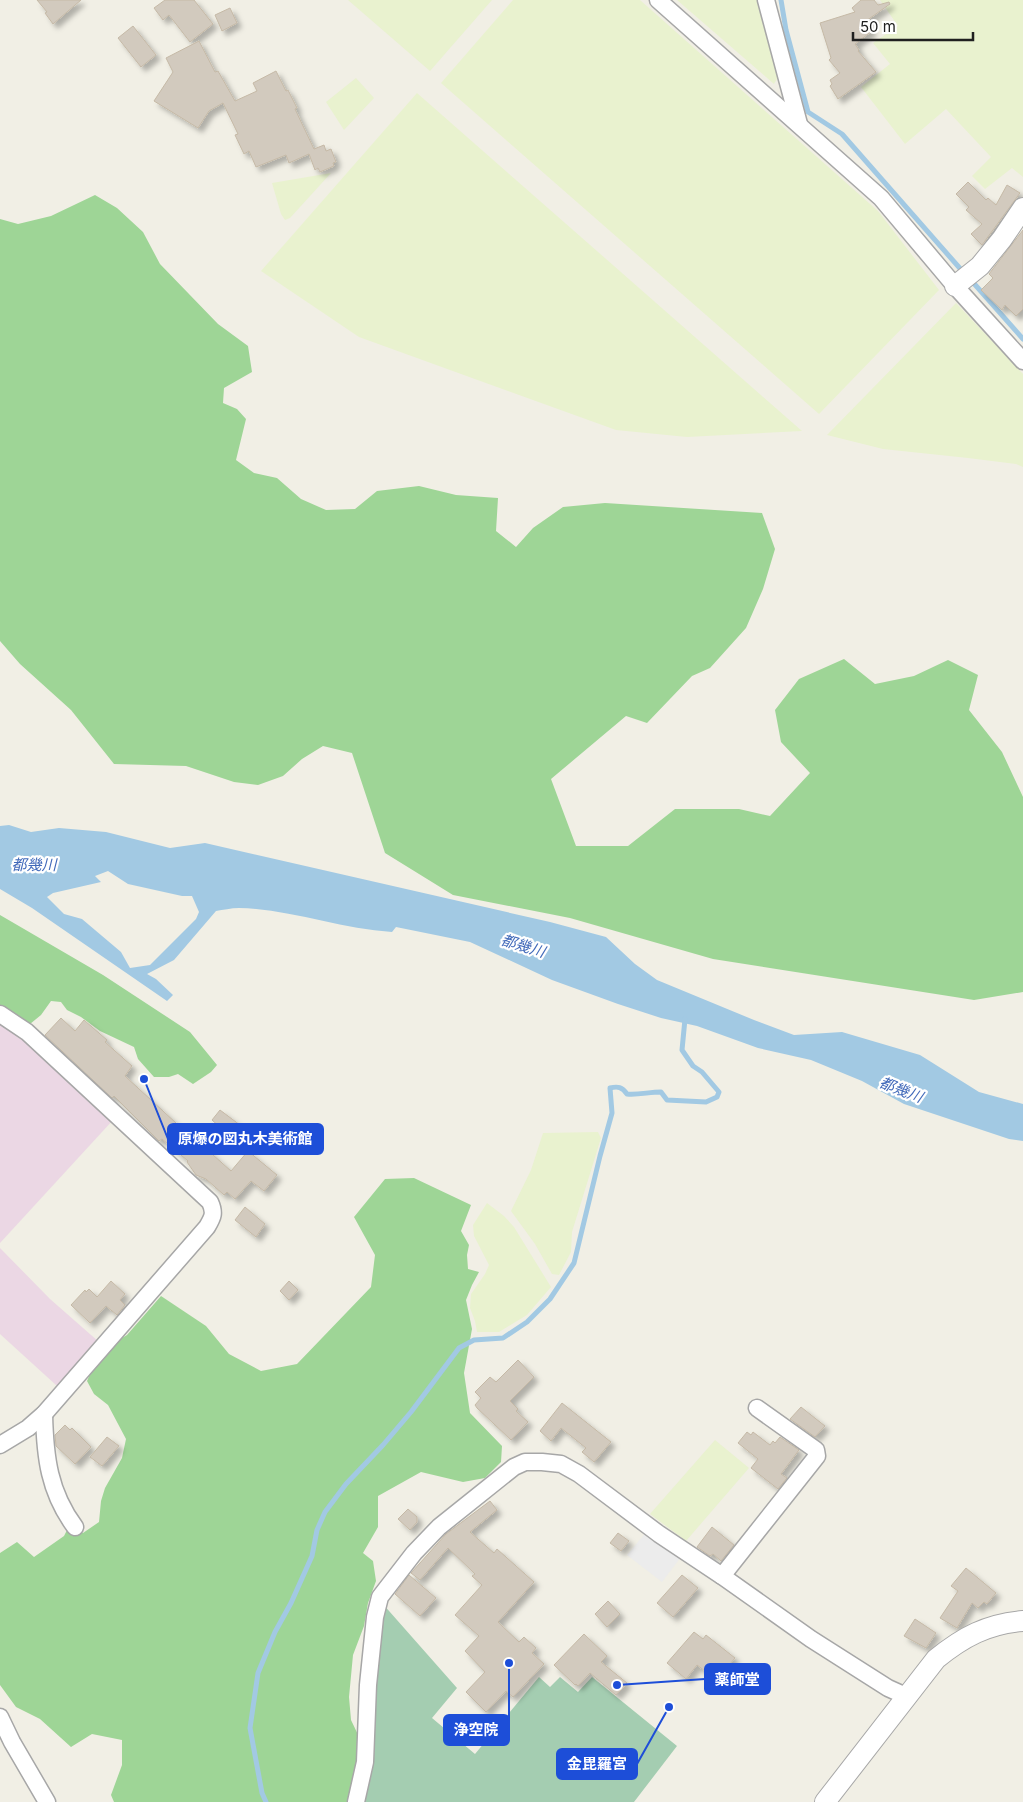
<svg xmlns="http://www.w3.org/2000/svg" width="1023" height="1802" font-family="Inter,'Noto Sans JP',sans-serif">
	<defs>
		<filter id="shadow"><feDropShadow dx="4.5" dy="4.5" stdDeviation="2.5" flood-color="#0004"/></filter>
	</defs>
	<rect width="100%" height="100%" fill="#f1efe5"/>
	<g fill="#ebd7e4">
		<path d="M 0,1021 L 12,1028 L 113,1120 L 0,1243 Z"/>
		<path d="M 0,1248 L 50,1299 L 99,1342 L 63,1385 L 56,1385 L 0,1334 Z"/>
	</g>
	<g fill="#e9f2cf">
		<path d="M 348,0 L 492,0 L 430,71 Z"/>
		<path d="M 513,0 L 640,0 L 878,211 L 939,290 L 819,414 L 441,83 Z"/>
		<path d="M 677,0 L 757,0 L 779,75 L 774,84 Z"/>
		<path d="M 880,0 L 1023,0 L 1023,177 L 1012,168 L 985,189 L 972,176 L 991,157 L 946,109 L 905,144 L 861,87 L 890,64 L 873,43 L 898,26 Z"/>
		<path d="M 356,78 L 374,98 L 344,130 L 326,102 Z"/>
		<path d="M 417,93 L 802,431 L 687,437 L 616,430 L 359,337 L 261,271 Z"/>
		<path d="M 331,173 L 290,218 L 285,220 L 281,214 L 272,183 Z"/>
		<path d="M 956,303 L 1023,374 L 1023,467 L 1016,464 L 968,458 L 883,449 L 827,435 Z"/>
		<path d="M 598,1132 L 601,1138 L 572,1232 L 571,1252 L 559,1275 L 552,1274 L 535,1244 L 511,1211 L 531,1170 L 543,1133 Z"/>
		<path d="M 487,1203 L 504,1216 L 514,1227 L 551,1287 L 527,1315 L 499,1332 L 477,1332 L 475,1321 L 470,1308 L 471,1294 L 485,1274 L 489,1265 L 474,1236 L 473,1225 Z"/>
		<path d="M 715,1440 L 749,1468 L 686,1541 L 650,1514 Z"/>
	</g>
	<g fill="#9ed596">
		<path d="M 95,195 L 117,208 L 143,232 L 160,264 L 218,324 L 248,346 L 252,372 L 224,388 L 223,403 L 237,409 L 246,419 L 236,460 L 254,473 L 277,478 L 301,499 L 326,510 L 355,509 L 377,491 L 419,486 L 456,495 L 498,498 L 496,531 L 516,547 L 533,528 L 563,507 L 605,503 L 762,513 L 775,549 L 763,589 L 746,628 L 710,668 L 692,676 L 647,723 L 626,716 L 551,779 L 576,846 L 628,846 L 675,809 L 739,809 L 770,816 L 810,773 L 781,742 L 775,710 L 799,679 L 844,659 L 875,684 L 914,676 L 948,660 L 978,675 L 969,710 L 1002,752 L 1023,797 L 1023,992 L 974,1000 L 713,959 L 570,918 L 453,895 L 385,853 L 352,753 L 323,746 L 302,759 L 283,776 L 258,785 L 234,782 L 186,766 L 114,764 L 71,710 L 20,664 L 0,641 L 0,219 L 18,224 L 51,216 Z"/>
		<path d="M 0,915 L 103,975 L 190,1032 L 217,1065 L 211,1072 L 193,1084 L 178,1074 L 169,1077 L 154,1077 L 138,1059 L 134,1047 L 100,1031 L 81,1017 L 67,1010 L 61,1002 L 51,1001 L 41,1015 L 30,1024 L 0,1018 Z"/>
		<path d="M 414,1178 L 471,1205 L 461,1231 L 469,1245 L 467,1255 L 468,1269 L 479,1272 L 472,1285 L 466,1300 L 472,1329 L 464,1373 L 470,1413 L 502,1446 L 501,1462 L 485,1478 L 463,1482 L 421,1472 L 378,1496 L 378,1527 L 363,1553 L 373,1561 L 376,1581 L 368,1603 L 364,1626 L 353,1655 L 349,1697 L 351,1720 L 362,1743 L 357,1802 L 114,1802 L 111,1795 L 122,1765 L 122,1740 L 92,1734 L 71,1747 L 40,1719 L 16,1707 L 0,1685 L 0,1553 L 17,1542 L 34,1557 L 64,1536 L 69,1526 L 83,1533 L 99,1522 L 101,1501 L 105,1488 L 122,1458 L 126,1439 L 108,1405 L 94,1394 L 87,1381 L 94,1365 L 110,1345 L 127,1335 L 161,1296 L 206,1326 L 229,1354 L 261,1371 L 297,1364 L 371,1287 L 375,1255 L 354,1217 L 385,1179 Z"/>
	</g>
	<path fill="#a4cdb1" d="M 382,1603 L 457,1688 L 432,1718 L 475,1754 L 539,1677 L 550,1687 L 560,1677 L 578,1692 L 592,1677 L 677,1746 L 634,1802 L 360,1802 Z"/>
	<path fill="#ececec" d="M 648,1530 L 681,1557 L 662,1582 L 627,1555 Z"/>
	<path fill="#a2c9e3" fill-rule="evenodd" d="M 9,825 L 31,832 L 59,828 L 106,832 L 170,848 L 205,843 L 550,922 L 606,937 L 635,964 L 657,980 L 754,1020 L 794,1035 L 842,1032 L 920,1055 L 979,1092 L 1023,1104 L 1023,1141 L 1009,1139 L 904,1104 L 862,1081 L 811,1060 L 758,1048 L 697,1026 L 661,1018 L 618,1004 L 552,980 L 470,942 L 396,927 L 392,932 C 340,929 290,909 239,908 C 231,908 223,910 216,911 L 174,960 L 147,974 L 156,979 L 173,995 L 167,1001 L 32,908 L 0,889 L 0,826 ZM 108,871 L 128,884 L 182,896 L 192,896 L 199,912 L 196,919 L 150,965 L 130,968 L 121,952 L 82,919 L 64,914 L 47,897 L 53,893 L 101,882 L 95,876 Z"/>
	<g fill="none" stroke-linecap="round" stroke-linejoin="round">
		<g stroke="#a2c9e3" stroke-width="5">
			<path d="M 781,0 L 786,30 L 808,112 L 842,134 L 964,273"/>
			<path d="M 970,279 L 1023,339"/>
			<path d="M 266,1802 L 262,1793 L 250,1728 L 258,1673 L 275,1632 L 291,1603 L 312,1556 L 317,1530 L 325,1512 L 346,1484 L 383,1445 L 411,1412 L 459,1348 L 474,1340 L 503,1338 L 527,1322 L 550,1299 L 574,1263 L 600,1156 L 612,1113 L 610,1088 C 618,1086 622,1087 627,1094 C 639,1095 649,1092 661,1092 L 667,1100 L 706,1102 L 717,1097 L 719,1092 L 702,1072 L 693,1066 L 682,1050 L 685,1019"/>
		</g>
	</g>
	<g fill="#d2cabe" stroke="#c5b9a6" filter="url(#shadow)">
		<path d="M 37,0 L 81,0 L 53,24 L 45,13 L 47,12 Z"/>
		<path d="M 165,0 L 194,0 L 213,24 L 190,42 L 169,15 L 163,20 L 154,8 Z"/>
		<path d="M 861,0 L 874,0 L 878,5 L 889,2 L 890,4 L 866,21 L 872,31 L 855,44 L 859,50 L 858,51 L 876,72 L 838,99 L 830,86 L 832,84 L 830,80 L 840,73 L 829,60 L 831,58 L 820,23 L 855,12 L 852,8 Z"/>
		<path d="M 230,8 L 237,23 L 222,31 L 215,15 Z"/>
		<path d="M 133,26 L 156,55 L 141,67 L 118,38 Z"/>
		<path d="M 199,41 L 215,72 L 218,71 L 235,101 L 257,91 L 253,83 L 276,71 L 286,91 L 288,90 L 297,108 L 295,109 L 314,149 L 324,145 L 326,151 L 331,149 L 336,162 L 333,163 L 334,166 L 320,172 L 318,168 L 315,170 L 309,154 L 289,163 L 286,155 L 256,167 L 249,151 L 244,154 L 235,135 L 238,134 L 223,103 L 209,111 L 198,128 L 154,101 L 173,72 L 166,58 Z"/>
		<path d="M 968,182 L 986,200 L 988,198 L 996,205 L 1007,185 L 1020,193 L 982,245 L 971,234 L 982,224 L 966,210 L 969,207 L 956,194 Z"/>
		<path d="M 1023,230 L 1023,309 L 1016,316 L 1005,305 L 1002,310 L 981,290 L 993,278 L 989,274 Z"/>
		<path d="M 61,1018 L 75,1031 L 84,1020 L 107,1040 L 105,1042 L 132,1066 L 125,1076 L 201,1146 L 202,1145 L 231,1171 L 248,1151 L 277,1175 L 264,1191 L 251,1181 L 235,1199 L 227,1192 L 224,1195 L 206,1179 L 196,1175 L 187,1162 L 188,1161 L 162,1139 L 159,1141 L 114,1096 L 112,1098 L 45,1035 Z"/>
		<path d="M 220,1110 L 240,1125 L 231,1137 L 212,1120 Z"/>
		<path d="M 245,1207 L 265,1224 L 256,1237 L 235,1220 Z"/>
		<path d="M 111,1281 L 125,1294 L 120,1300 L 125,1305 L 117,1315 L 106,1306 L 90,1323 L 71,1305 L 85,1290 L 86,1292 L 89,1289 L 97,1297 Z"/>
		<path d="M 289,1281 L 298,1290 L 289,1300 L 280,1291 Z"/>
		<path d="M 518,1360 L 534,1377 L 510,1401 L 518,1409 L 516,1411 L 528,1422 L 511,1440 L 477,1408 L 475,1405 L 481,1398 L 475,1392 L 490,1377 L 496,1382 Z"/>
		<path d="M 562,1403 L 611,1442 L 594,1462 L 582,1452 L 586,1448 L 561,1428 L 551,1441 L 540,1431 Z"/>
		<path d="M 801,1407 L 825,1426 L 815,1437 L 790,1419 Z"/>
		<path d="M 65,1425 L 70,1430 L 72,1428 L 91,1447 L 75,1464 L 56,1446 L 55,1435 Z"/>
		<path d="M 747,1432 L 751,1435 L 753,1432 L 770,1445 L 773,1441 L 775,1443 L 780,1437 L 799,1450 L 781,1474 L 787,1478 L 778,1489 L 751,1468 L 758,1459 L 738,1443 Z"/>
		<path d="M 107,1437 L 119,1446 L 102,1466 L 90,1457 Z"/>
		<path d="M 490,1501 L 497,1510 L 470,1532 L 494,1553 L 497,1549 L 534,1582 L 498,1622 L 519,1642 L 524,1637 L 536,1648 L 532,1653 L 544,1664 L 513,1697 L 506,1691 L 486,1712 L 466,1692 L 485,1672 L 465,1651 L 479,1636 L 455,1615 L 482,1585 L 472,1576 L 475,1574 L 448,1548 L 420,1580 L 411,1573 L 446,1534 Z"/>
		<path d="M 408,1509 L 417,1517 L 417,1522 L 410,1530 L 398,1519 Z"/>
		<path d="M 712,1527 L 734,1545 L 721,1561 L 713,1554 L 710,1556 L 697,1547 Z"/>
		<path d="M 618,1533 L 629,1541 L 621,1551 L 610,1543 Z"/>
		<path d="M 966,1568 L 996,1593 L 987,1604 L 984,1602 L 978,1608 L 972,1603 L 957,1628 L 940,1618 L 958,1591 L 951,1586 Z"/>
		<path d="M 409,1575 L 436,1598 L 420,1616 L 395,1594 Z"/>
		<path d="M 682,1575 L 698,1588 L 673,1617 L 657,1603 Z"/>
		<path d="M 608,1601 L 620,1614 L 607,1627 L 595,1614 Z"/>
		<path d="M 915,1619 L 936,1633 L 926,1648 L 904,1636 Z"/>
		<path d="M 694,1632 L 703,1639 L 706,1635 L 735,1658 L 725,1670 L 720,1665 L 715,1671 L 709,1667 L 705,1671 L 697,1665 L 686,1679 L 667,1663 Z"/>
		<path d="M 584,1634 L 607,1656 L 601,1662 L 627,1683 L 616,1695 L 590,1673 L 578,1686 L 576,1684 L 575,1685 L 554,1665 Z"/>
	</g>
	<g fill="none" stroke-linecap="round" stroke-linejoin="round">
		<defs>
			<g id="minor">
				<path d="M 658,0 L 881,198 L 955,286 L 1023,361"/>
				<path d="M 766,0 L 799,124"/>
				<path d="M 0,1014 L 27,1032 L 210,1202 C 215,1213 213,1217 207,1227 L 44,1414 L 28,1428 L 0,1445"/>
				<path d="M 44,1414 C 45,1457 49,1492 75,1527"/>
				<path d="M 722,1576 L 817,1456 L 816,1450 L 757,1408"/>
				<path d="M 0,1717 L 12,1742 L 47,1802"/>
				<path d="M 356,1802 L 365,1762 L 368,1685 L 375,1617 L 380,1597 L 414,1553 L 439,1527 L 514,1467 L 525,1462 L 542,1462 L 561,1464 L 579,1474 L 659,1534 L 722,1576 L 811,1639 L 888,1688 L 908,1697"/>
			</g>
			<g id="tertiary">
				<path d="M 955,286 L 980,266 L 1002,239 L 1023,208"/>
				<path d="M 825,1802 L 936,1659 C 963,1637 987,1624 1023,1621"/>
			</g>
		</defs>
		<use href="#minor" stroke="#a7a7a7" stroke-width="19"/>
		<use href="#tertiary" stroke="#a7a7a7" stroke-width="22"/>
		<use href="#minor" stroke="#fff" stroke-width="16"/>
		<use href="#tertiary" stroke="#fff" stroke-width="20"/>
	</g>
	<g text-anchor="middle" stroke-width="4.5" stroke-linejoin="round" paint-order="stroke">
		<g font-size="15" font-style="italic" fill="#426aba" stroke="#fff">
			<text x="34" y="870">都幾川</text>
			<text transform="translate(523 946) rotate(17)" y="5">都幾川</text>
			<text transform="translate(901 1090) rotate(21)" y="5">都幾川</text>
		</g>
	</g>
	<path fill="none" stroke="#1d4ed8" stroke-width="2" d="M144 1079L168 1139M617 1685L705 1679M509 1663L509 1730M669 1707L637 1764"/>
	<g fill="#1d4ed8" stroke="#fff" stroke-width="2">
		<circle cx="144" cy="1079" r="5"/>
		<circle cx="617" cy="1685" r="5"/>
		<circle cx="509" cy="1663" r="5"/>
		<circle cx="669" cy="1707" r="5"/>
	</g>
	<g fill="#1d4ed8" stroke="#1d4ed8" stroke-width="2">
		<rect x="168" y="1124" width="155" height="30" rx="5"/>
		<rect x="705" y="1664" width="65" height="30" rx="5"/>
		<rect x="444" y="1715" width="65" height="30" rx="5"/>
		<rect x="557" y="1749" width="80" height="30" rx="5"/>
	</g>
	<g font-size="15" text-anchor="middle" font-weight="bold" fill="#fff">
		<text x="245" y="1144">原爆の図丸木美術館</text>
		<text x="737" y="1685">薬師堂</text>
		<text x="476" y="1735">浄空院</text>
		<text x="597" y="1769">金毘羅宮</text>
	</g>
	<path d="M853 32v8h120v-8" fill="none" stroke="#202020" stroke-width="2.5"/>
	<text x="860" y="32" font-size="15" fill="#202020" stroke="#ffffff" stroke-width="4" paint-order="stroke">50 m</text>
</svg>
